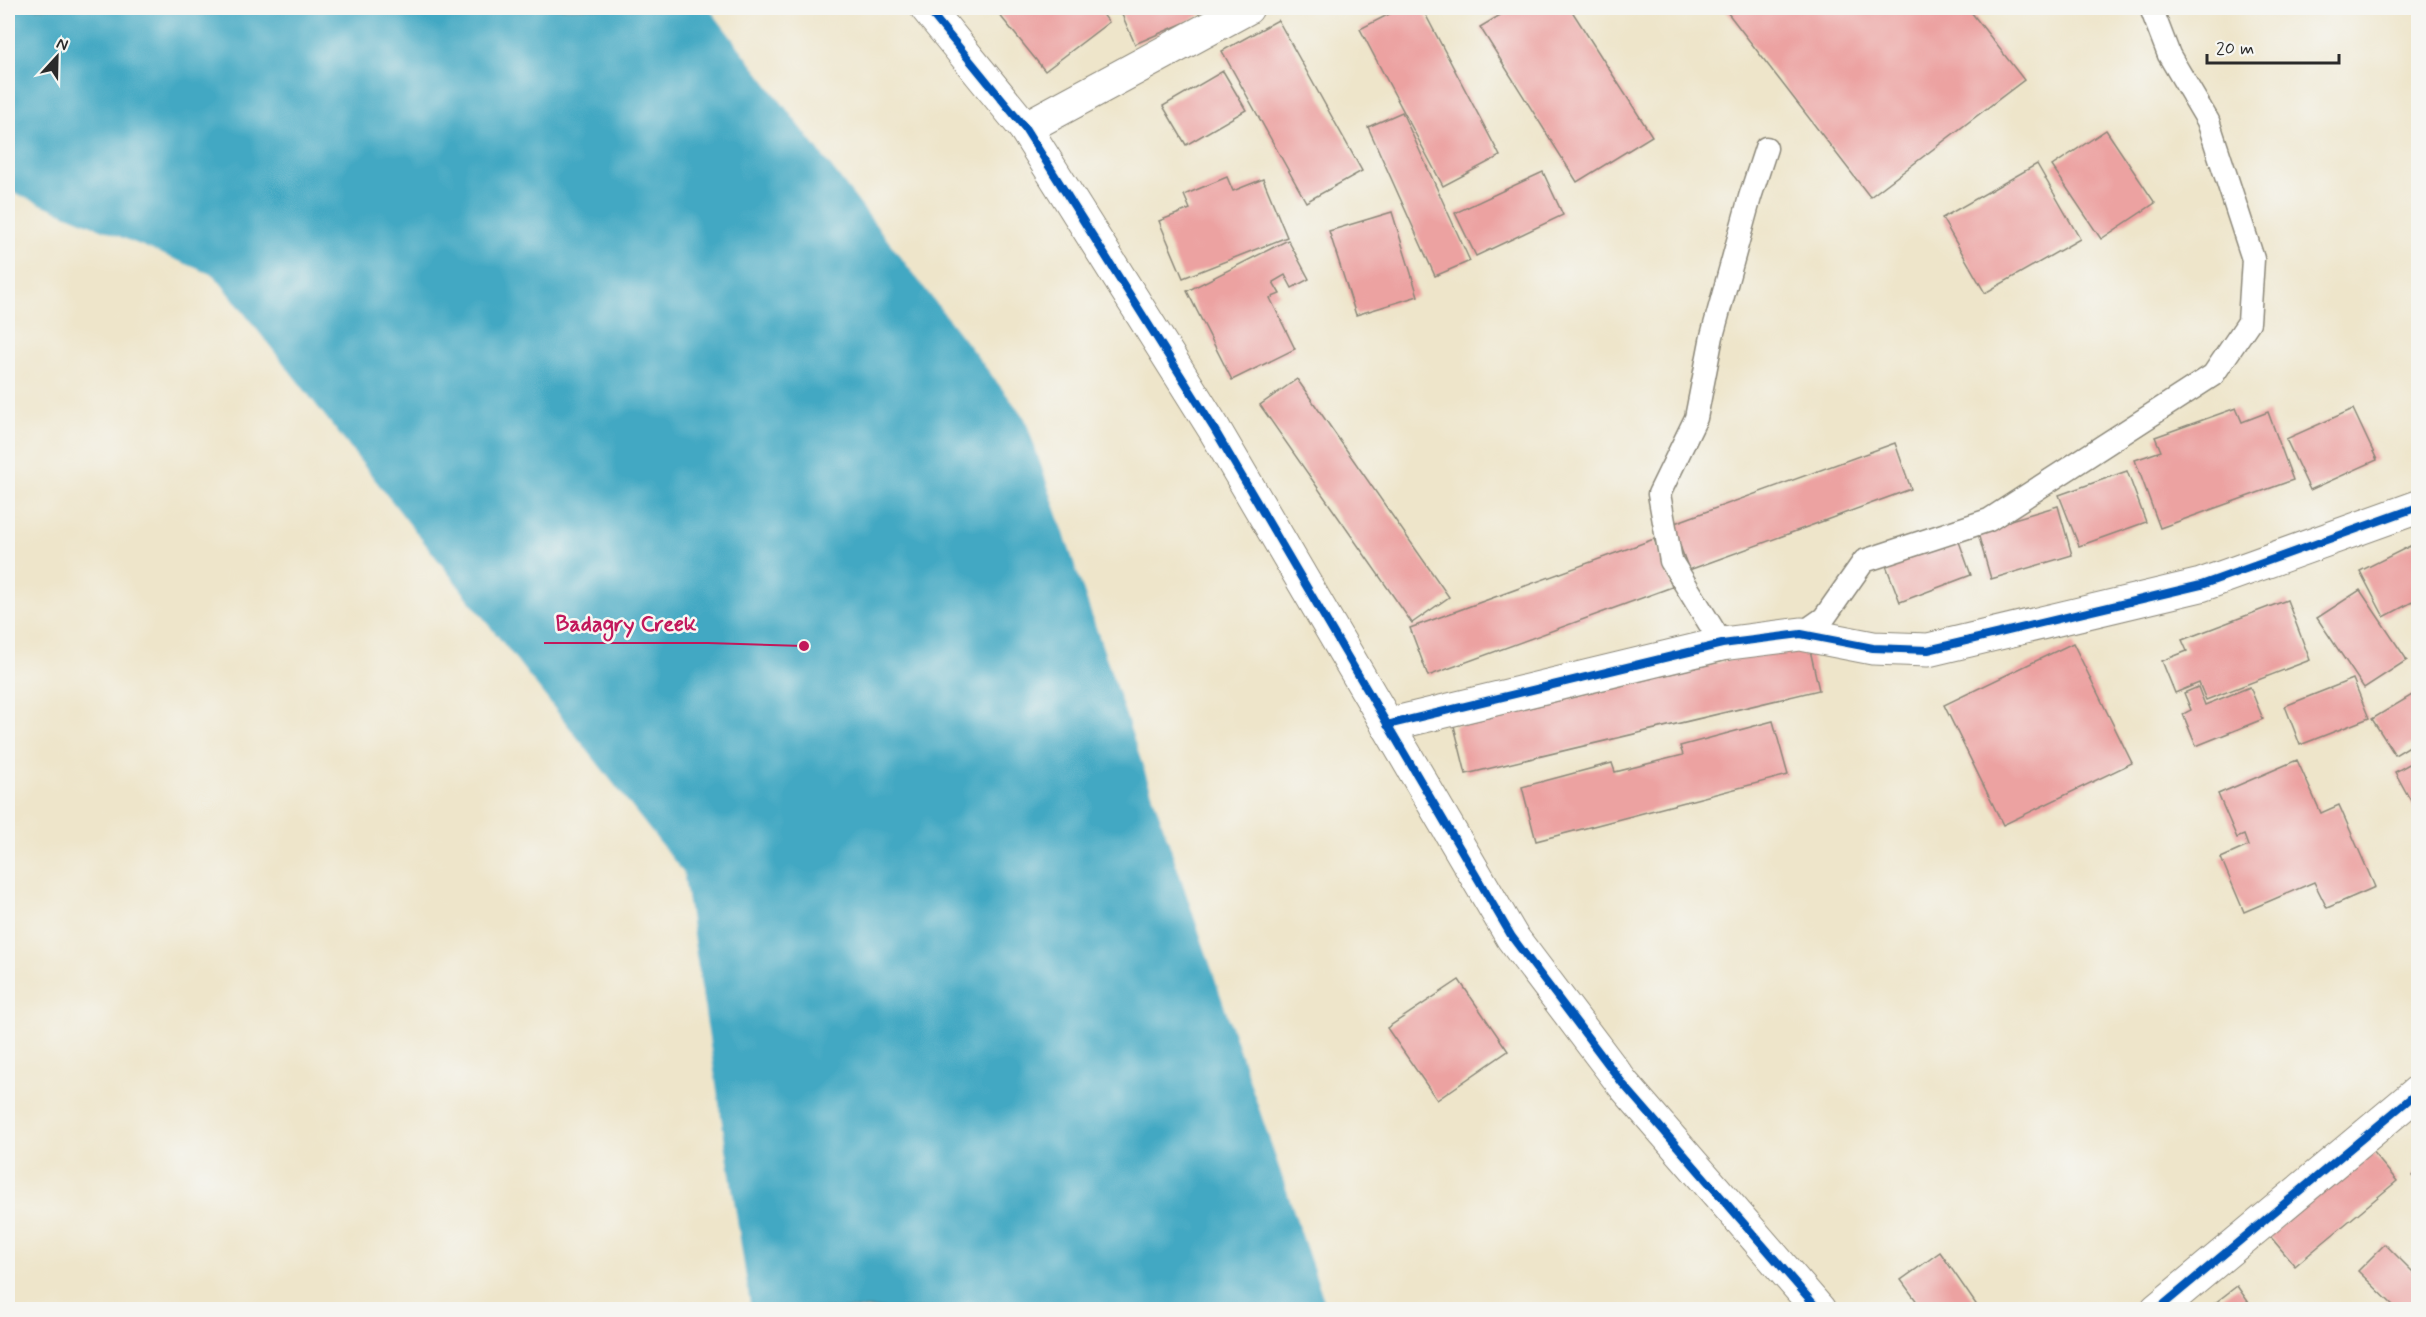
<svg xmlns="http://www.w3.org/2000/svg" width="2426" height="1317" font-family="Mynerve,sans-serif">
	<rect width="100%" height="100%" fill="#f6f6f2"/>
	<filter id="ink" filterUnits="userSpaceOnUse"><feTurbulence type="fractalNoise" baseFrequency=".0167" numOctaves="2"/><feDisplacementMap in="SourceGraphic" scale="12" xChannelSelector="R" yChannelSelector="G"/><feConvolveMatrix kernelMatrix="1 2 1 2 8 2 1 2 1" color-interpolation-filters="sRGB"/></filter>
	<filter id="wash" filterUnits="userSpaceOnUse"><feTurbulence type="fractalNoise" baseFrequency=".008" numOctaves="4" result="noise"/><feDisplacementMap in="SourceGraphic" scale="24" xChannelSelector="R" yChannelSelector="G"/><feGaussianBlur stdDeviation="1.35" result="paint"/><feColorMatrix in="noise" values="0 0 0 0 0 0 0 0 0 0 0 0 0 0 0 0 0 1.4 0 .05"/><feComposite in="paint" operator="in"/></filter>
	<g filter="url(#wash)">
		<rect width="100%" height="100%" fill="#eee5ca"/>
		<path fill="#43a8c3" stroke="#376a77" stroke-width="1.5" d="M 8,8 L 700,8 L 1019,422 L 1320,1309 L 758,1309 L 690,870 L 219,270 L 8,183 Z"/>
		<g fill="none" stroke-linecap="round" stroke-linejoin="round">
			<g stroke="#43a8c3" stroke-width="14">
				<path d="M 700,8 L 1019,422 L 1320,1310"/>
				<path d="M 8,183 L 219,270 L 690,870 L 758,1310"/>
			</g>
		</g>
		<g id="blocks">
			<g fill="#eca2a1">
				<path d="M 994,8 L 1098,8 L 1109,22 L 1045,71 Z"/>
				<path d="M 1119,8 L 1197,8 L 1200,16 L 1135,44 Z"/>
				<path d="M 1401,8 L 1422,8 L 1500,156 L 1443,186 L 1360,29 Z"/>
				<path d="M 1512,8 L 1570,8 L 1652,136 L 1577,182 L 1480,27 Z"/>
				<path d="M 1724,8 L 1968,8 L 2024,80 L 1870,197 Z"/>
				<path d="M 1278,20 L 1362,171 L 1306,202 L 1222,51 Z"/>
				<path d="M 1223,71 L 1246,110 L 1186,145 L 1163,106 Z"/>
				<path d="M 1402,112 L 1470,261 L 1435,276 L 1368,127 Z"/>
				<path d="M 2106,130 L 2155,203 L 2101,239 L 2052,166 Z"/>
				<path d="M 2037,164 L 2080,239 L 1985,293 L 1942,218 Z"/>
				<path d="M 1543,172 L 1563,215 L 1476,256 L 1455,213 Z"/>
				<path d="M 1227,177 L 1233,191 L 1263,179 L 1287,237 L 1183,278 L 1159,221 L 1190,209 L 1184,195 Z"/>
				<path d="M 1392,212 L 1418,296 L 1356,315 L 1329,231 Z"/>
				<path d="M 1288,240 L 1309,279 L 1292,288 L 1285,275 L 1273,282 L 1280,294 L 1270,298 L 1295,349 L 1232,380 L 1187,291 Z"/>
				<path d="M 1297,379 L 1449,597 L 1412,623 L 1260,405 Z"/>
				<path d="M 2236,408 L 2242,422 L 2268,412 L 2293,480 L 2160,528 L 2135,460 L 2161,451 L 2155,437 Z"/>
				<path d="M 2353,409 L 2377,460 L 2310,490 L 2286,439 Z"/>
				<path d="M 1895,443 L 1911,489 L 1689,570 L 1672,524 Z"/>
				<path d="M 2127,471 L 2146,522 L 2079,546 L 2059,495 Z"/>
				<path d="M 2058,506 L 2072,555 L 1991,579 L 1977,530 Z"/>
				<path d="M 1957,536 L 1971,575 L 1900,602 L 1885,563 Z"/>
				<path d="M 1654,539 L 1672,587 L 1428,676 L 1410,628 Z"/>
				<path d="M 2418,542 L 2418,599 L 2384,617 L 2360,571 Z"/>
				<path d="M 2360,590 L 2407,660 L 2364,688 L 2317,618 Z"/>
				<path d="M 2287,600 L 2310,660 L 2206,700 L 2199,683 L 2175,693 L 2162,661 L 2187,651 L 2182,640 Z"/>
				<path d="M 1808,641 L 1819,690 L 1466,774 L 1454,726 Z"/>
				<path d="M 2073,643 L 2132,763 L 2003,825 L 1944,705 Z"/>
				<path d="M 2353,679 L 2369,718 L 2300,745 L 2285,706 Z"/>
				<path d="M 2198,687 L 2205,705 L 2250,687 L 2263,719 L 2196,746 L 2183,714 L 2191,710 L 2184,693 Z"/>
				<path d="M 2417,692 L 2418,741 L 2395,755 L 2372,719 Z"/>
				<path d="M 1773,721 L 1788,775 L 1536,841 L 1522,787 L 1612,763 L 1615,772 L 1683,755 L 1680,746 Z"/>
				<path d="M 2418,759 L 2418,814 L 2395,772 Z"/>
				<path d="M 2297,760 L 2321,813 L 2339,805 L 2375,887 L 2327,908 L 2314,882 L 2244,912 L 2221,858 L 2248,846 L 2244,835 L 2237,838 L 2218,794 Z"/>
				<path d="M 1459,980 L 1508,1051 L 1437,1100 L 1387,1028 Z"/>
				<path d="M 2371,1150 L 2397,1181 L 2295,1266 L 2269,1235 Z"/>
				<path d="M 2418,1169 L 2418,1181 L 2413,1176 Z"/>
				<path d="M 2385,1244 L 2418,1277 L 2418,1310 L 2398,1310 L 2358,1271 Z"/>
				<path d="M 1940,1252 L 1980,1310 L 1923,1310 L 1901,1280 Z"/>
				<path d="M 2237,1286 L 2254,1310 L 2206,1310 Z"/>
			</g>
		</g>
	</g>
	<g filter="url(#ink)">
		<use href="#blocks" fill-opacity="0" stroke="#8c887a" stroke-width="1.5"/>
		<g fill="none" stroke-linecap="round" stroke-linejoin="round">
			<defs>
				<g id="service">
					<path d="M 1801,634 L 1824,618 L 1864,561 L 1989,520 L 2213,375 L 2249,322 L 2253,259 L 2208,121 L 2169,55 L 2151,8"/>
					<path d="M 1722,644 L 1671,561 L 1659,494 L 1696,418 L 1712,336 L 1750,197 L 1766,148"/>
				</g>
				<g id="minor">
					<path d="M 1025,128 L 1247,8"/>
					<path d="M 1387,725 L 1722,644 L 1801,634 L 1873,648 L 1928,650 L 2201,585 L 2418,507"/>
					<path d="M 2157,1310 L 2418,1092"/>
				</g>
				<path id="tertiary" d="M 927,8 L 1025,128 L 1213,427 L 1512,937 L 1623,1084 L 1819,1310"/>
			</defs>
			<use href="#service" stroke="#8c887a" stroke-width="25"/>
			<use href="#minor" stroke="#8c887a" stroke-width="35"/>
			<use href="#tertiary" stroke="#8c887a" stroke-width="35"/>
			<use href="#service" stroke="#fff" stroke-width="22"/>
			<use href="#minor" stroke="#fff" stroke-width="33"/>
			<use href="#tertiary" stroke="#fff" stroke-width="33"/>
			<defs>
				<g id="cycleway">
					<path d="M 927,8 L 1025,128 L 1213,427 L 1512,937 L 1623,1084 L 1819,1310"/>
					<path d="M 1387,725 L 1722,644 L 1801,634 L 1873,648 L 1928,650 L 2201,585 L 2418,507"/>
					<path d="M 2157,1310 L 2418,1092"/>
				</g>
			</defs>
			<use href="#cycleway" stroke="#f6f6f2" stroke-width="11"/>
			<use href="#cycleway" stroke="#0057b8" stroke-width="8"/>
		</g>
	</g>
	<path fill="none" stroke="#c2185b" stroke-width="2" d="M804 646L708 643H544"/>
	<circle fill="#c2185b" stroke="#f6f6f2" stroke-width="2" cx="804" cy="646" r="6"/>
	<g font-size="22" text-anchor="middle" font-weight="bold" fill="#c2185b" stroke="#f6f6f2" stroke-width="5" stroke-linejoin="round" paint-order="stroke">
		<text x="626" y="631">Badagry Creek</text>
	</g>
	<rect width="2426" height="1317" fill="none" stroke="#f6f6f2" stroke-width="30"/>
	<g transform="translate(57 57) rotate(22)" stroke="#f6f6f2" stroke-width="4.5" paint-order="stroke">
	<path d="M0-4.5L10 22L0 15L-10 22Z" fill="#2b2b2b"/>
	<text y="-9" font-size="16" font-weight="bold" text-anchor="middle" fill="#2b2b2b">N</text>
	</g>
	<path d="M2207 54v9h132v-9" fill="none" stroke="#2b2b2b" stroke-width="3"/>
	<text x="2216" y="54" font-size="18" fill="#2b2b2b" stroke="#f6f6f2" stroke-width="4.5" paint-order="stroke">20 m</text>
</svg>
